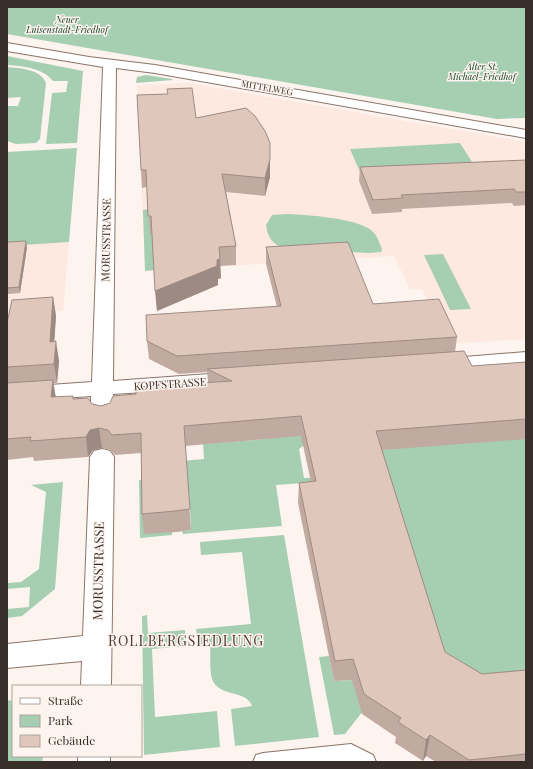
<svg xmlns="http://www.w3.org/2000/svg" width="533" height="769" font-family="'Playfair Display',serif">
	<rect width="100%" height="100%" fill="#fef4ef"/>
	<g fill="#fde9e0">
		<path d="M 190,83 L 526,142 L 526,339 L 449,344 L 422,289 L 410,289 L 394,256 L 145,271 L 137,85 Z"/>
		<path d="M 69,242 L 63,311 L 7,314 L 7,246 Z"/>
	</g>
	<g fill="#a6ceb1">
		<path d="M 7,7 L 526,7 L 526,118 L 497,119 L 7,34 Z"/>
		<path d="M 7,56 L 83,71 L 77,143 L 46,144 L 52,93 L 66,92 L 68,81 L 53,81 C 43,68 23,66 7,65 Z"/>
		<path d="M 7,67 C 19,68 41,69 46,83 L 40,139 L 36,143 L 16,144 L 7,141 L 7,106 L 18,106 L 21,97 L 7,98 Z"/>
		<path d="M 146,75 L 172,79 L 173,80 L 136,83 L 137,77 Z"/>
		<path d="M 460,143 L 479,173 L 363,179 L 350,149 Z"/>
		<path d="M 77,148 L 69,242 L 7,246 L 7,152 Z"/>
		<path d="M 151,209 L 150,234 L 152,234 L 164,269 L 145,271 L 143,210 Z"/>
		<path d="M 288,214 C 308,215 355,218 371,230 C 377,235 379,242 382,249 L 381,252 L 369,253 L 284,249 C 272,243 268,238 266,225 L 272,215 Z"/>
		<path d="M 443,254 L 471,309 L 450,310 L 424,255 Z"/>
		<path d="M 526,422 L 526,690 L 441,673 L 317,482 L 276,485 L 282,526 L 183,534 L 182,531 L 191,530 L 189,490 L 143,493 L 172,532 L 172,535 L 140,538 L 139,480 L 157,479 L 159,463 L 204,459 L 203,444 L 257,440 L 295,429 L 308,442 L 299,449 L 304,478 L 344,476 L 331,425 Z"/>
		<path d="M 63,482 L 55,589 L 22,616 L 7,618 L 7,609 L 29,607 L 30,587 L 7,589 L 8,583 L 21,582 L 39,569 L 46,492 L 31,485 Z"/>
		<path d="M 284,535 L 319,737 L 235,746 L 231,709 L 252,706 C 246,689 219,698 212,679 C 209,668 211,655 210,644 L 198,645 L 196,629 L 251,624 L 242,552 L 201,555 L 200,542 Z"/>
		<path d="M 147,615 L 148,633 L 185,630 L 186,646 L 152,649 L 155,717 L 217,711 L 220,747 L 144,755 L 142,616 Z"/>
		<path d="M 329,656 L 334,681 L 353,680 L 363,711 L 345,734 L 334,735 L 319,657 Z"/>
		<path d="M 7,700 L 13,701 L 13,756 L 43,756 L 42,762 L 7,762 Z"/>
	</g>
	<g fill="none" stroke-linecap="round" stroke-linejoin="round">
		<defs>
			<path id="service" d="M 351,744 L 373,755 L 376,762 L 253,762 L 256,755 L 263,753 Z"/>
			<g id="minor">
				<path d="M 7,43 L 89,57 L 155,65 L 526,130 L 526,138 L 155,73 L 116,68 L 113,381 L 237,372 L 245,374 L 248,379 L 245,384 L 237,386 L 113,394 L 113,403 L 110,408 L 102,410 L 94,408 L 91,403 L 91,396 L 7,402 L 7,388 L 92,382 L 103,67 L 7,51 Z"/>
				<path d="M 526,352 L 526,364 L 439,371 L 431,370 L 428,365 L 431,360 L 439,359 Z"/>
				<path d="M 102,449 L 110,451 L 114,457 L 111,686 L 81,686 L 82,661 L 7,668 L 7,644 L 83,636 L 90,457 L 94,451 Z"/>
				<rect x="78" y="756" width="32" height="6"/>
			</g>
		</defs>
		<use href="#service" stroke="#8a7469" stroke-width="2"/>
		<use href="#minor" stroke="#8a7469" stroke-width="2"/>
		<use href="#service" fill="#fff" fill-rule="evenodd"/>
		<use href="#minor" fill="#fff" fill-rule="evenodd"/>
	</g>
	<g fill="#c1aba1">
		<path d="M 196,118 L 270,159 L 270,177 L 265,196 L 226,192 L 236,246 L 236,265 L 220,266 L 221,278 L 218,279 L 218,285 L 157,311 L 152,234 L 150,234 L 147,187 L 142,188 L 141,170 Z"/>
		<path d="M 526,160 L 526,205 L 514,206 L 512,203 L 402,209 L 402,212 L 372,214 L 359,181 L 360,167 Z"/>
		<path d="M 7,242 L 27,247 L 20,293 L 7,294 Z"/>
		<path d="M 266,247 L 373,304 L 457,337 L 455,352 L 472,366 L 526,362 L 526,439 L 382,450 L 445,652 L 482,674 L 526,670 L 526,762 L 436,762 L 426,756 L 423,761 L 395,743 L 396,737 L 362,714 L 352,680 L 334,681 L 298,503 L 299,483 L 311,482 L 301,436 L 185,446 L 191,530 L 177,532 L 144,534 L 142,514 L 141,453 L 115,455 L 110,450 L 102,448 L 93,450 L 88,457 L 34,461 L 33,457 L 7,460 L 7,323 L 53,297 L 56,316 L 54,342 L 59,361 L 57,383 L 53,383 L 56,397 L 73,396 L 74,399 L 101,406 L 136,394 L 208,383 L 207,372 L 179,374 L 149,359 L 147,341 L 277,307 L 266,264 Z"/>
	</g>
	<g fill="#9d8b83">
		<path d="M 270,159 L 270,177 L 265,196 L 265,178 Z"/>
		<path d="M 26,241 L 27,247 L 20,293 L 19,287 Z"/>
		<path d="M 220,259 L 221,278 L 218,279 L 218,285 L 157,311 L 155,291 Z"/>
		<path d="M 53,297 L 56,316 L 53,361 L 50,342 Z"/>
		<path d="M 56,341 L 59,361 L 57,383 L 54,364 Z"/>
		<path d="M 53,380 L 56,400 L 51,397 Z"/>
		<path d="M 99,428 L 102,448 L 93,450 L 88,457 L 86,437 L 90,430 Z"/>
		<path d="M 430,735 L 426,756 L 423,761 L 426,740 Z"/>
	</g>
	<g fill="#e0c7bb" stroke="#9d8b83">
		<path d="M 192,88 L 196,118 L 246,108 L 255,116 L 265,131 L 270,143 L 270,159 L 265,178 L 222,174 L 236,246 L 219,247 L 220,259 L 217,260 L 217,266 L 155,291 L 151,216 L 148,216 L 146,170 L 141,170 L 137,95 L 168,94 L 167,89 Z"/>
		<path d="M 526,160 L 526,192 L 516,192 L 514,189 L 401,195 L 403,198 L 373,200 L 360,167 Z"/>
		<path d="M 26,241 L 19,287 L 7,288 L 7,242 Z"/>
		<path d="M 348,242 L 373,304 L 439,299 L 457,337 L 177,356 L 147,341 L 146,315 L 281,306 L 266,247 Z"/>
		<path d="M 53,297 L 50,342 L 56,341 L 54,364 L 7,367 L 7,323 L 12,300 Z"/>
		<path d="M 464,351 L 472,366 L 526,362 L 526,419 L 376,431 L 445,652 L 482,674 L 526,670 L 526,754 L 469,760 L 430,735 L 426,740 L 398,722 L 401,718 L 364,694 L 353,659 L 335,661 L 299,483 L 316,481 L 301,416 L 184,426 L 190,509 L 175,511 L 142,514 L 141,433 L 112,435 L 108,430 L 99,428 L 90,430 L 86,437 L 30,441 L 31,437 L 7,439 L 7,383 L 53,380 L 51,397 L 73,396 L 73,399 L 88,398 L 92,404 L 101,406 L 110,403 L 113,396 L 136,394 L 136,387 L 232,381 L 207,369 Z"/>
	</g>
	<g text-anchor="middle" stroke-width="3" stroke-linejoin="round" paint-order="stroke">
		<g font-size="9" font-style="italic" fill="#0d4224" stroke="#fef4ef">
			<text x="67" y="23">Neuer<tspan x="67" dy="10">Luisenstadt-Friedhof</tspan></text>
			<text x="482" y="70">Alter St.<tspan x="482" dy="10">Michael-Friedhof</tspan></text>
		</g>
		<g font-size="9" fill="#382e29" stroke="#fef4ef">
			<text transform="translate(267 88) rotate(10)" y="3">MITTELWEG</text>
		</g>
		<g font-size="11" fill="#382e29" stroke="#fef4ef">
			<text transform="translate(106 240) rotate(-89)" y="4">MORUSSTRASSE</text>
			<text transform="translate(170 384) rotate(-4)" y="4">KOPFSTRASSE</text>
		</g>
		<g font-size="13" fill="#382e29" stroke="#fef4ef">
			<text transform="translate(98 571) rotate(-89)" y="5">MORUSSTRASSE</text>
		</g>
		<g font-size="14" letter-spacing="1" fill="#4f3b31" stroke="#fef4ef">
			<text x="186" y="646">ROLLBERGSIEDLUNG</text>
		</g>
	</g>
	<rect width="533" height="769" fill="none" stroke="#382e29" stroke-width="16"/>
	<rect x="12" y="685" width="130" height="72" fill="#fef4ef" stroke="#afa5a0"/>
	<rect x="20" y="698" width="20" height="6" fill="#ffffff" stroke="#afa5a0"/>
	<text x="48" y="705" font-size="12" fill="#382e29">Straße</text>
	<rect x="20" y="715" width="20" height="12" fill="#a6ceb1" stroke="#afa5a0"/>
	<text x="48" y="725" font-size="12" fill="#382e29">Park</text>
	<rect x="20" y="735" width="20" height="12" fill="#e0c7bb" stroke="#afa5a0"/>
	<text x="48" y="745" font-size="12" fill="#382e29">Gebäude</text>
</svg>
